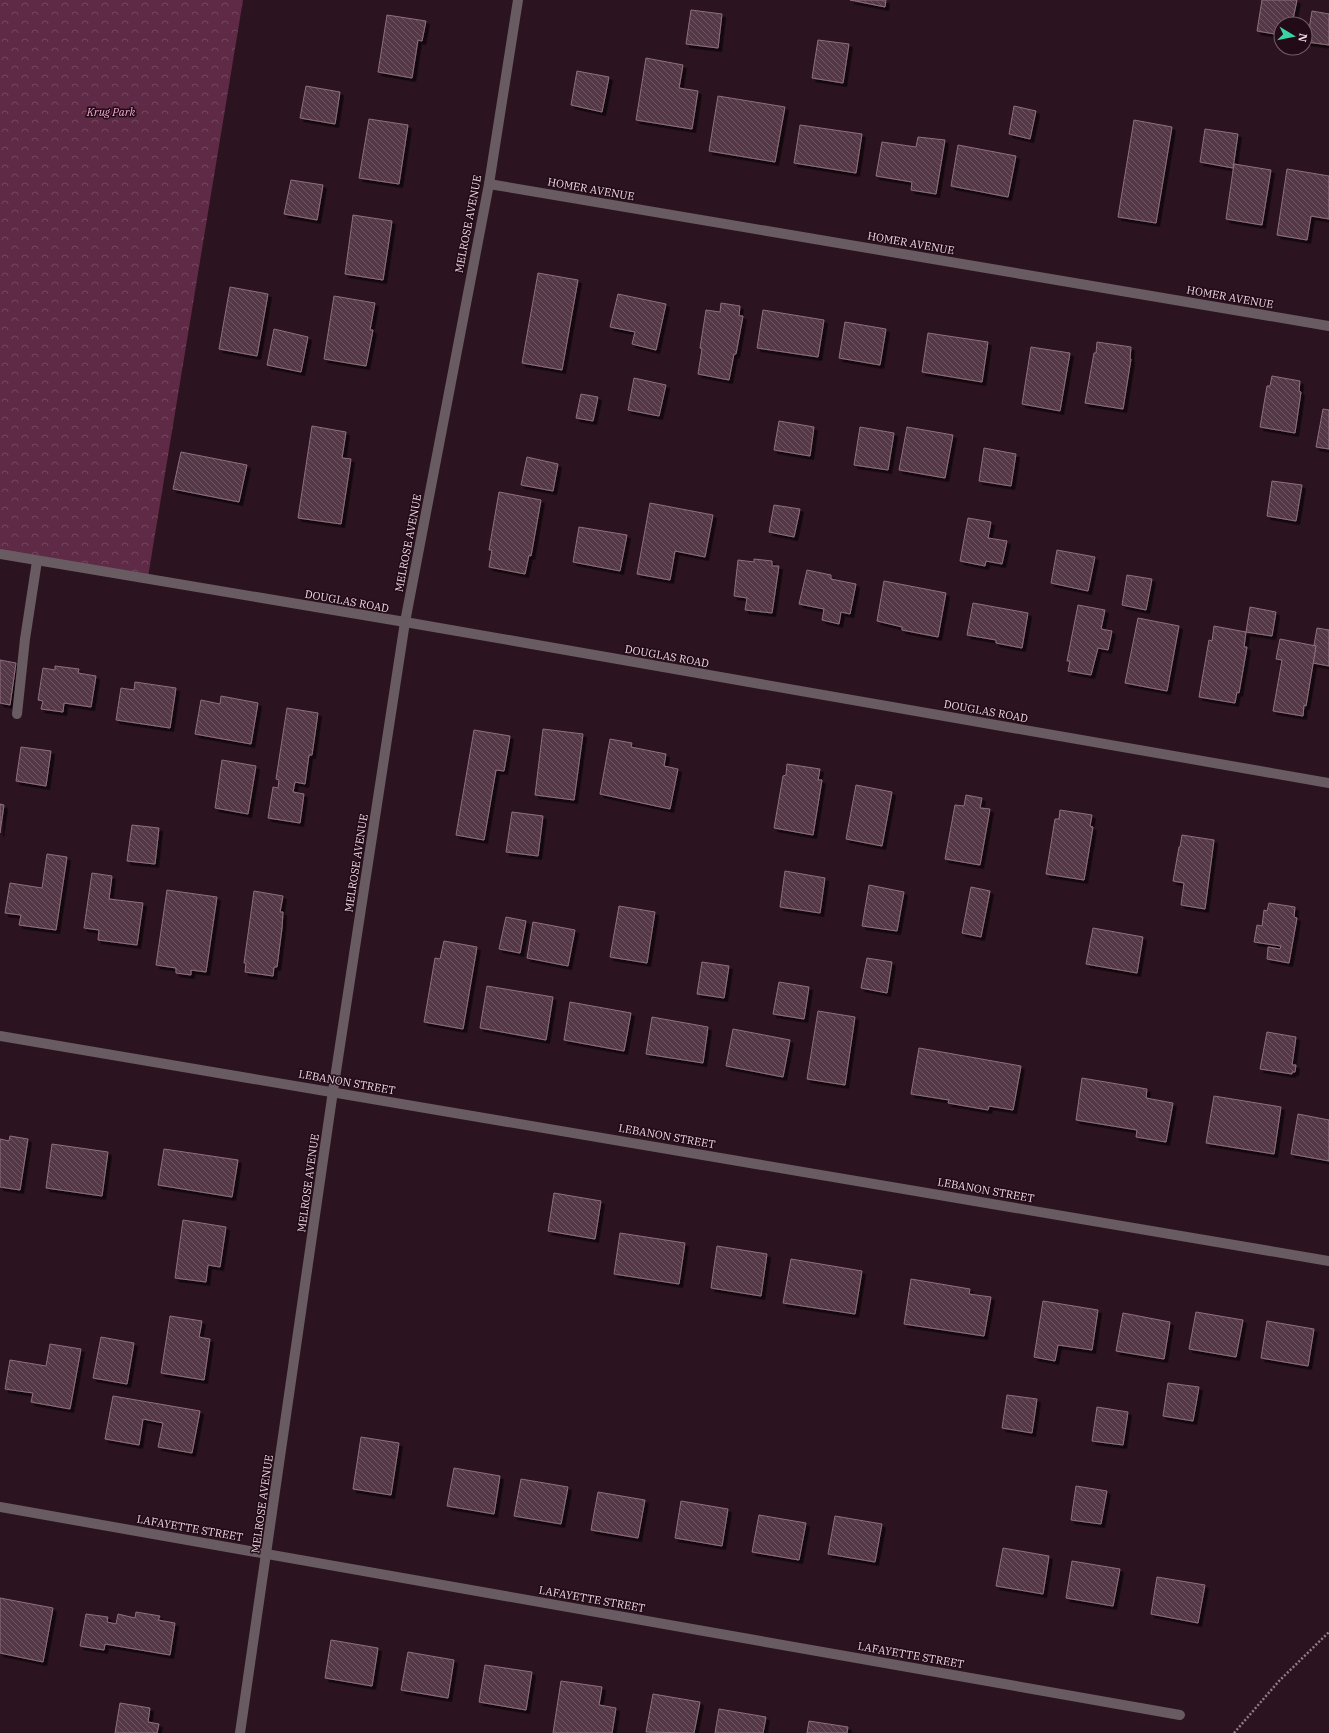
<svg xmlns="http://www.w3.org/2000/svg" width="1329" height="1733" font-family="'IBM Plex Serif',serif">
	<defs>
		<pattern id="park-crowns" width="20" height="18" patternUnits="userSpaceOnUse"><rect width="20" height="18" fill="#5e2a46"/><path d="M2 6a3 3 0 1 1 6 0M12 15a3 3 0 1 1 6 0" fill="none" stroke="#754861"/></pattern>
		<pattern id="building-back-hatch" width="6" height="6" patternUnits="userSpaceOnUse"><rect width="6" height="6" fill="#553846"/><path d="M-1 5l2 2M0 0l6 6M5-1l2 2" fill="none" stroke="#6e5461"/></pattern>
		<filter id="shadow"><feDropShadow dx="3.5" dy="3.5" stdDeviation="0" flood-color="#0009"/></filter>
	</defs>
	<rect width="100%" height="100%" fill="#2c1320"/>
	<path fill="url(#park-crowns)" d="M 0,0 L 243,0 L 148,577 L 0,553 Z"/>
	<g fill="url(#building-back-hatch)" stroke="#8f6f7e" filter="url(#shadow)">
		<path d="M 850,0 L 886,0 L 885,7 Z"/>
		<path d="M 1262,0 L 1297,0 L 1292,24 L 1281,24 L 1281,35 L 1257,31 Z"/>
		<path d="M 691,10 L 722,14 L 718,48 L 686,44 Z"/>
		<path d="M 1312,11 L 1329,14 L 1329,45 L 1307,42 Z"/>
		<path d="M 387,15 L 426,21 L 422,41 L 418,40 L 412,78 L 378,72 Z"/>
		<path d="M 818,40 L 849,44 L 843,83 L 812,78 Z"/>
		<path d="M 646,58 L 683,65 L 679,88 L 698,91 L 692,129 L 636,120 Z"/>
		<path d="M 577,71 L 609,77 L 602,112 L 571,105 Z"/>
		<path d="M 306,86 L 340,92 L 335,124 L 300,118 Z"/>
		<path d="M 718,96 L 785,107 L 775,162 L 709,151 Z"/>
		<path d="M 1014,106 L 1036,111 L 1030,139 L 1009,134 Z"/>
		<path d="M 369,119 L 408,125 L 399,184 L 359,178 Z"/>
		<path d="M 1134,120 L 1172,127 L 1156,223 L 1118,217 Z"/>
		<path d="M 800,125 L 862,134 L 856,173 L 794,163 Z"/>
		<path d="M 1205,129 L 1238,134 L 1233,168 L 1200,162 Z"/>
		<path d="M 918,137 L 945,140 L 936,194 L 911,190 L 912,182 L 876,176 L 882,142 L 916,147 Z"/>
		<path d="M 958,145 L 1016,156 L 1008,197 L 951,186 Z"/>
		<path d="M 1234,164 L 1271,170 L 1262,225 L 1226,219 Z"/>
		<path d="M 1287,169 L 1329,176 L 1329,219 L 1311,216 L 1307,240 L 1277,235 Z"/>
		<path d="M 291,180 L 323,185 L 317,220 L 284,214 Z"/>
		<path d="M 353,215 L 392,221 L 383,280 L 345,274 Z"/>
		<path d="M 538,273 L 578,280 L 562,370 L 522,363 Z"/>
		<path d="M 230,287 L 268,294 L 257,356 L 219,349 Z"/>
		<path d="M 618,294 L 666,304 L 656,350 L 632,344 L 635,332 L 610,327 Z"/>
		<path d="M 334,296 L 375,303 L 370,330 L 373,330 L 366,366 L 324,359 Z"/>
		<path d="M 721,303 L 740,306 L 739,316 L 743,316 L 736,354 L 734,354 L 729,380 L 698,374 L 702,349 L 700,348 L 706,310 L 720,312 Z"/>
		<path d="M 763,310 L 824,320 L 818,357 L 757,348 Z"/>
		<path d="M 845,322 L 886,329 L 880,365 L 839,358 Z"/>
		<path d="M 274,329 L 308,337 L 301,372 L 267,365 Z"/>
		<path d="M 928,333 L 988,342 L 982,382 L 922,372 Z"/>
		<path d="M 1097,342 L 1131,347 L 1130,359 L 1131,359 L 1123,409 L 1085,403 L 1094,353 L 1096,353 Z"/>
		<path d="M 1031,347 L 1070,353 L 1060,411 L 1022,404 Z"/>
		<path d="M 1272,376 L 1300,381 L 1299,391 L 1301,392 L 1295,433 L 1260,427 L 1267,386 L 1270,386 Z"/>
		<path d="M 634,378 L 666,385 L 659,416 L 628,410 Z"/>
		<path d="M 581,394 L 598,397 L 593,421 L 576,418 Z"/>
		<path d="M 1323,409 L 1329,410 L 1329,449 L 1316,447 Z"/>
		<path d="M 779,421 L 814,427 L 810,456 L 774,450 Z"/>
		<path d="M 312,426 L 346,432 L 342,458 L 351,459 L 341,524 L 298,518 Z"/>
		<path d="M 860,427 L 894,433 L 888,470 L 854,465 Z"/>
		<path d="M 907,427 L 953,435 L 945,478 L 899,470 Z"/>
		<path d="M 984,448 L 1016,454 L 1011,486 L 979,481 Z"/>
		<path d="M 181,452 L 247,465 L 239,502 L 173,489 Z"/>
		<path d="M 527,457 L 558,464 L 553,491 L 521,485 Z"/>
		<path d="M 1272,481 L 1302,485 L 1296,521 L 1267,516 Z"/>
		<path d="M 499,492 L 541,500 L 531,556 L 529,555 L 525,574 L 489,567 L 492,550 L 489,550 Z"/>
		<path d="M 650,503 L 713,515 L 705,557 L 675,551 L 670,580 L 637,574 Z"/>
		<path d="M 774,505 L 800,509 L 794,537 L 769,532 Z"/>
		<path d="M 968,518 L 991,522 L 988,538 L 1007,541 L 1002,564 L 986,561 L 985,566 L 960,561 Z"/>
		<path d="M 579,527 L 627,535 L 620,571 L 573,562 Z"/>
		<path d="M 1057,550 L 1095,557 L 1088,591 L 1051,583 Z"/>
		<path d="M 754,559 L 772,561 L 772,566 L 779,566 L 772,613 L 745,610 L 747,598 L 734,596 L 738,560 L 754,562 Z"/>
		<path d="M 807,570 L 831,575 L 831,579 L 856,584 L 850,614 L 841,612 L 839,624 L 822,620 L 824,609 L 799,604 Z"/>
		<path d="M 1127,575 L 1152,579 L 1146,610 L 1122,605 Z"/>
		<path d="M 884,581 L 946,593 L 938,637 L 902,630 L 902,627 L 877,621 Z"/>
		<path d="M 973,603 L 1028,613 L 1022,648 L 996,643 L 996,640 L 967,635 Z"/>
		<path d="M 1078,605 L 1105,610 L 1101,629 L 1112,631 L 1108,650 L 1098,648 L 1091,675 L 1068,671 L 1070,661 L 1067,661 Z"/>
		<path d="M 1250,607 L 1276,612 L 1272,636 L 1246,632 Z"/>
		<path d="M 1138,618 L 1179,626 L 1167,691 L 1125,683 Z"/>
		<path d="M 1214,626 L 1246,632 L 1244,647 L 1247,647 L 1239,693 L 1237,692 L 1235,703 L 1199,697 L 1209,640 L 1212,641 Z"/>
		<path d="M 1317,628 L 1329,630 L 1329,666 L 1313,663 L 1316,646 L 1314,645 Z"/>
		<path d="M 1280,639 L 1316,646 L 1306,706 L 1304,705 L 1303,716 L 1273,711 L 1282,660 L 1276,659 Z"/>
		<path d="M 0,660 L 16,663 L 10,705 L 0,703 Z"/>
		<path d="M 55,666 L 79,669 L 78,673 L 96,676 L 91,707 L 64,703 L 63,712 L 41,709 L 43,701 L 38,700 L 43,668 L 55,670 Z"/>
		<path d="M 135,682 L 176,688 L 170,728 L 116,720 L 121,688 L 134,690 Z"/>
		<path d="M 221,696 L 258,703 L 251,744 L 195,734 L 201,700 L 220,704 Z"/>
		<path d="M 287,708 L 318,713 L 312,755 L 309,755 L 305,784 L 295,782 L 293,792 L 304,794 L 300,823 L 268,818 L 273,787 L 278,788 L 279,780 L 276,779 Z"/>
		<path d="M 543,729 L 583,734 L 574,800 L 535,795 Z"/>
		<path d="M 474,730 L 510,736 L 504,771 L 496,770 L 484,840 L 456,835 Z"/>
		<path d="M 610,739 L 632,743 L 631,747 L 666,754 L 664,766 L 678,769 L 670,809 L 600,794 Z"/>
		<path d="M 21,747 L 51,751 L 46,786 L 16,781 Z"/>
		<path d="M 222,760 L 256,766 L 248,814 L 215,808 Z"/>
		<path d="M 787,764 L 820,769 L 818,780 L 822,780 L 813,835 L 774,828 L 783,776 L 786,775 Z"/>
		<path d="M 856,785 L 892,792 L 882,846 L 846,839 Z"/>
		<path d="M 966,795 L 982,798 L 980,808 L 990,809 L 980,865 L 945,859 L 955,805 L 964,806 Z"/>
		<path d="M 0,804 L 4,805 L 0,833 Z"/>
		<path d="M 1060,810 L 1092,815 L 1090,826 L 1093,827 L 1084,880 L 1046,874 L 1055,819 L 1059,819 Z"/>
		<path d="M 512,812 L 543,816 L 538,856 L 506,852 Z"/>
		<path d="M 132,825 L 159,828 L 155,864 L 127,861 Z"/>
		<path d="M 1182,835 L 1214,840 L 1205,909 L 1181,905 L 1184,883 L 1173,881 L 1179,847 L 1180,847 Z"/>
		<path d="M 47,854 L 67,857 L 56,930 L 19,925 L 21,915 L 5,913 L 10,883 L 42,888 Z"/>
		<path d="M 785,871 L 825,878 L 820,913 L 780,907 Z"/>
		<path d="M 92,873 L 112,876 L 109,899 L 143,903 L 137,945 L 98,940 L 99,930 L 84,928 Z"/>
		<path d="M 869,885 L 904,892 L 897,931 L 862,926 Z"/>
		<path d="M 971,887 L 990,891 L 981,937 L 962,933 Z"/>
		<path d="M 167,890 L 217,897 L 206,972 L 191,970 L 191,975 L 176,973 L 176,968 L 156,965 Z"/>
		<path d="M 254,891 L 283,896 L 280,912 L 283,912 L 282,928 L 277,967 L 274,967 L 273,976 L 245,972 L 246,963 L 244,963 Z"/>
		<path d="M 1269,903 L 1295,907 L 1294,917 L 1297,918 L 1289,963 L 1267,959 L 1268,947 L 1280,949 L 1281,946 L 1254,942 L 1257,925 L 1262,926 L 1264,910 L 1267,911 Z"/>
		<path d="M 619,906 L 655,912 L 647,963 L 610,957 Z"/>
		<path d="M 506,917 L 526,921 L 520,953 L 499,949 Z"/>
		<path d="M 533,922 L 575,930 L 568,966 L 527,958 Z"/>
		<path d="M 1093,928 L 1143,937 L 1137,973 L 1086,964 Z"/>
		<path d="M 444,941 L 477,947 L 463,1029 L 424,1022 L 435,958 L 440,959 Z"/>
		<path d="M 867,958 L 892,962 L 887,993 L 861,988 Z"/>
		<path d="M 702,962 L 729,966 L 724,998 L 697,994 Z"/>
		<path d="M 779,982 L 809,987 L 804,1019 L 773,1014 Z"/>
		<path d="M 487,986 L 553,997 L 546,1040 L 480,1028 Z"/>
		<path d="M 570,1002 L 631,1013 L 624,1051 L 564,1040 Z"/>
		<path d="M 818,1011 L 855,1017 L 845,1085 L 807,1079 Z"/>
		<path d="M 652,1017 L 708,1027 L 703,1063 L 646,1054 Z"/>
		<path d="M 733,1029 L 790,1040 L 783,1077 L 726,1066 Z"/>
		<path d="M 1267,1032 L 1296,1037 L 1292,1065 L 1296,1065 L 1295,1072 L 1292,1072 L 1292,1074 L 1260,1069 Z"/>
		<path d="M 919,1048 L 1021,1066 L 1013,1110 L 989,1106 L 988,1110 L 948,1103 L 949,1100 L 911,1094 Z"/>
		<path d="M 1082,1078 L 1147,1089 L 1146,1098 L 1173,1103 L 1166,1142 L 1136,1137 L 1137,1130 L 1076,1120 Z"/>
		<path d="M 1214,1096 L 1281,1107 L 1274,1154 L 1206,1143 Z"/>
		<path d="M 1298,1114 L 1329,1120 L 1329,1161 L 1291,1154 Z"/>
		<path d="M 10,1136 L 28,1139 L 20,1190 L 0,1187 L 0,1139 L 9,1141 Z"/>
		<path d="M 52,1144 L 108,1152 L 102,1196 L 46,1188 Z"/>
		<path d="M 164,1149 L 238,1160 L 232,1197 L 158,1185 Z"/>
		<path d="M 554,1193 L 601,1201 L 595,1239 L 548,1231 Z"/>
		<path d="M 183,1220 L 226,1227 L 220,1267 L 208,1265 L 206,1282 L 175,1278 Z"/>
		<path d="M 620,1233 L 685,1243 L 679,1284 L 614,1274 Z"/>
		<path d="M 717,1246 L 767,1254 L 761,1296 L 711,1288 Z"/>
		<path d="M 791,1259 L 862,1271 L 855,1314 L 783,1303 Z"/>
		<path d="M 911,1279 L 970,1289 L 969,1294 L 991,1297 L 984,1336 L 904,1324 Z"/>
		<path d="M 1043,1301 L 1098,1310 L 1092,1350 L 1058,1345 L 1055,1361 L 1034,1357 Z"/>
		<path d="M 1196,1312 L 1243,1320 L 1236,1357 L 1189,1349 Z"/>
		<path d="M 1123,1313 L 1170,1322 L 1164,1359 L 1116,1351 Z"/>
		<path d="M 170,1316 L 202,1321 L 199,1337 L 210,1339 L 204,1380 L 161,1373 Z"/>
		<path d="M 1267,1321 L 1314,1329 L 1308,1366 L 1261,1358 Z"/>
		<path d="M 101,1337 L 134,1343 L 127,1384 L 93,1378 Z"/>
		<path d="M 50,1344 L 81,1349 L 70,1409 L 31,1402 L 33,1393 L 5,1389 L 10,1360 L 46,1366 Z"/>
		<path d="M 1168,1383 L 1199,1387 L 1193,1421 L 1163,1416 Z"/>
		<path d="M 1007,1395 L 1037,1399 L 1032,1433 L 1002,1428 Z"/>
		<path d="M 113,1396 L 200,1411 L 192,1453 L 158,1447 L 163,1423 L 143,1419 L 139,1445 L 105,1439 Z"/>
		<path d="M 1097,1407 L 1128,1412 L 1123,1445 L 1092,1441 Z"/>
		<path d="M 361,1437 L 399,1443 L 391,1495 L 353,1489 Z"/>
		<path d="M 454,1468 L 500,1476 L 494,1514 L 447,1506 Z"/>
		<path d="M 521,1479 L 568,1487 L 561,1524 L 514,1516 Z"/>
		<path d="M 1076,1486 L 1107,1491 L 1101,1524 L 1071,1520 Z"/>
		<path d="M 598,1492 L 645,1500 L 638,1538 L 591,1530 Z"/>
		<path d="M 681,1501 L 728,1509 L 722,1546 L 675,1538 Z"/>
		<path d="M 759,1515 L 806,1523 L 799,1560 L 752,1552 Z"/>
		<path d="M 835,1516 L 882,1524 L 875,1562 L 828,1554 Z"/>
		<path d="M 1003,1548 L 1049,1556 L 1043,1594 L 996,1586 Z"/>
		<path d="M 1072,1561 L 1120,1569 L 1113,1606 L 1066,1598 Z"/>
		<path d="M 1157,1577 L 1205,1585 L 1198,1623 L 1151,1614 Z"/>
		<path d="M 0,1598 L 53,1608 L 43,1662 L 0,1653 Z"/>
		<path d="M 136,1612 L 160,1616 L 158,1620 L 175,1623 L 170,1655 L 105,1644 L 104,1650 L 80,1646 L 86,1614 L 108,1617 L 107,1622 L 116,1624 L 118,1614 L 135,1618 Z"/>
		<path d="M 331,1640 L 378,1648 L 372,1686 L 325,1678 Z"/>
		<path d="M 408,1652 L 454,1660 L 448,1698 L 401,1690 Z"/>
		<path d="M 485,1665 L 532,1672 L 526,1710 L 479,1702 Z"/>
		<path d="M 561,1681 L 602,1687 L 599,1705 L 616,1708 L 612,1733 L 553,1733 Z"/>
		<path d="M 653,1694 L 700,1702 L 694,1733 L 646,1732 Z"/>
		<path d="M 120,1703 L 150,1708 L 148,1722 L 159,1724 L 157,1733 L 115,1733 Z"/>
		<path d="M 719,1709 L 766,1717 L 763,1733 L 715,1733 Z"/>
		<path d="M 809,1721 L 848,1727 L 847,1733 L 807,1733 Z"/>
	</g>
	<g fill="none" stroke-linecap="round" stroke-linejoin="round">
		<path stroke="#917c87" stroke-width="2.5" stroke-dasharray="2 2" stroke-linecap="butt" d="M 1234,1733 L 1279,1681 L 1329,1632"/>
		<path stroke="#685b61" stroke-width="10" d="M 17,714 L 25,639 L 37,561"/>
		<g stroke="#685b61" stroke-width="10">
			<path d="M 489,184 L 1329,326"/>
			<path d="M 0,1036 L 1329,1261"/>
			<path d="M 0,1507 L 1180,1715"/>
			<path d="M 240,1733 L 333,1091 L 405,622 L 489,184 L 518,0"/>
		</g>
		<path stroke="#685b61" stroke-width="10" d="M 0,554 L 405,622 L 1329,783"/>
	</g>
	<g text-anchor="middle" stroke-width="3" stroke-linejoin="round" paint-order="stroke">
		<g font-size="11" font-style="italic" fill="#f3adcf" stroke="#220a17">
			<text x="111" y="116">Krug Park</text>
		</g>
		<g font-size="11" fill="#eddbe3" stroke="#220a17">
			<text transform="translate(591 189) rotate(10)" y="4">HOMER AVENUE</text>
			<text transform="translate(468 224) rotate(-79)" y="4">MELROSE AVENUE</text>
			<text transform="translate(911 243) rotate(10)" y="4">HOMER AVENUE</text>
			<text transform="translate(1230 297) rotate(10)" y="4">HOMER AVENUE</text>
			<text transform="translate(408 543) rotate(-79)" y="4">MELROSE AVENUE</text>
			<text transform="translate(347 601) rotate(10)" y="4">DOUGLAS ROAD</text>
			<text transform="translate(667 656) rotate(10)" y="4">DOUGLAS ROAD</text>
			<text transform="translate(986 711) rotate(10)" y="4">DOUGLAS ROAD</text>
			<text transform="translate(356 863) rotate(-81)" y="4">MELROSE AVENUE</text>
			<text transform="translate(347 1082) rotate(10)" y="4">LEBANON STREET</text>
			<text transform="translate(667 1136) rotate(10)" y="4">LEBANON STREET</text>
			<text transform="translate(308 1183) rotate(-82)" y="4">MELROSE AVENUE</text>
			<text transform="translate(986 1190) rotate(10)" y="4">LEBANON STREET</text>
			<text transform="translate(262 1504) rotate(-82)" y="4">MELROSE AVENUE</text>
			<text transform="translate(190 1528) rotate(10)" y="4">LAFAYETTE STREET</text>
			<text transform="translate(592 1599) rotate(10)" y="4">LAFAYETTE STREET</text>
			<text transform="translate(911 1655) rotate(10)" y="4">LAFAYETTE STREET</text>
		</g>
	</g>
	<g transform="translate(1293 36) rotate(100)"><circle r="19" fill="#220a17" stroke="#735e69"/>
	<path d="M0-3L7 15L0 10L-7 15Z" fill="#38d4a6"/>
	<text y="-6" font-size="11" font-weight="bold" text-anchor="middle" fill="#eddbe3">N</text>
	</g>
</svg>
